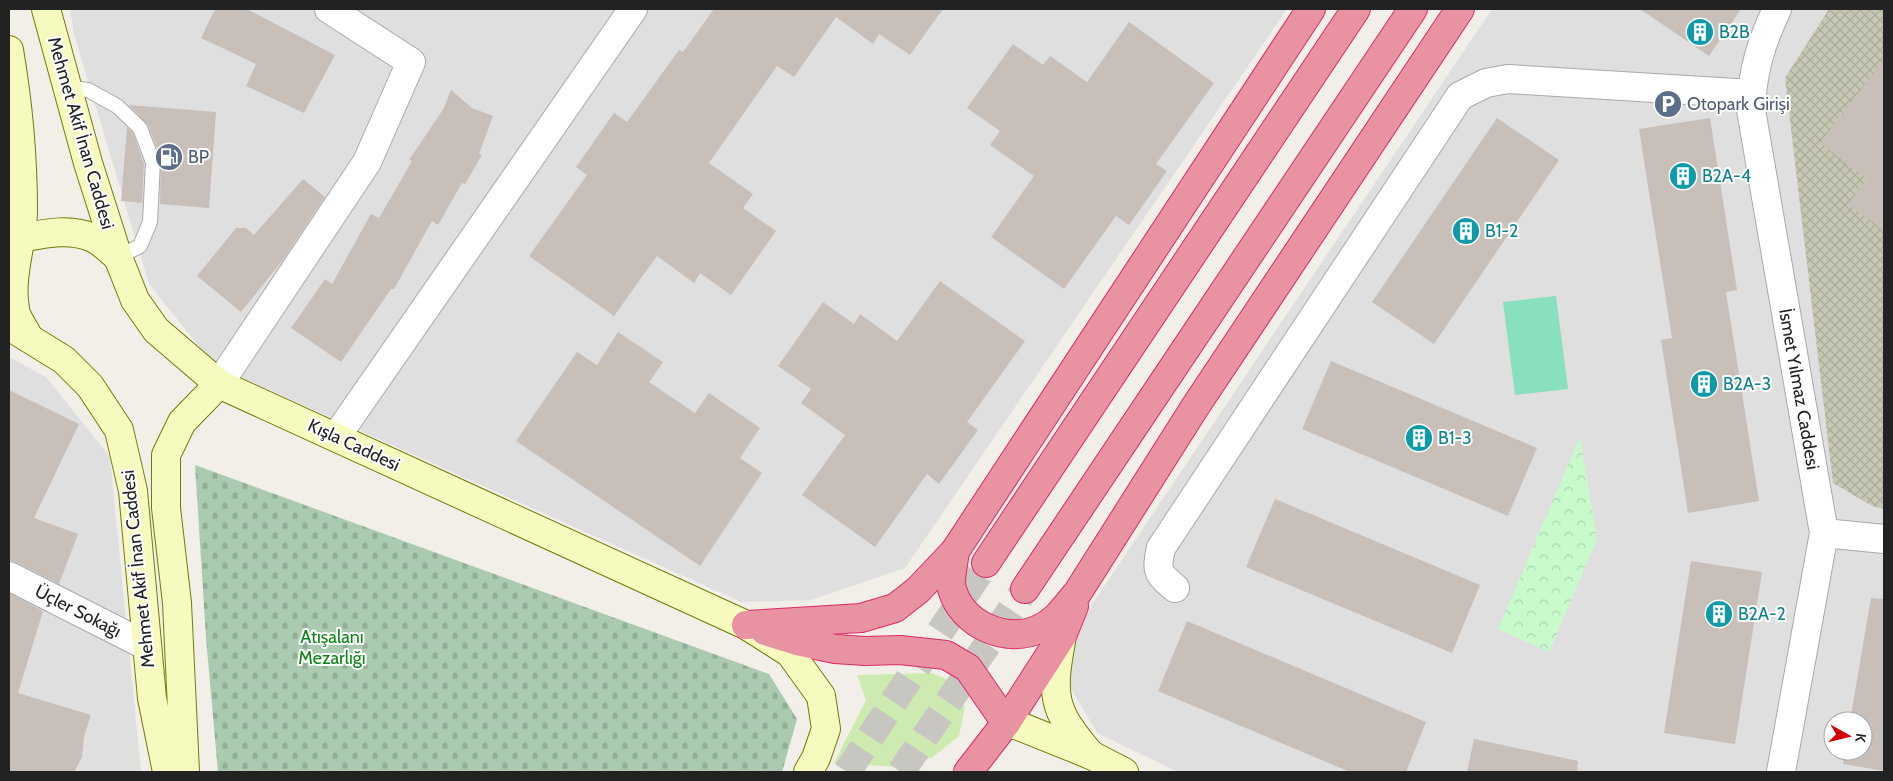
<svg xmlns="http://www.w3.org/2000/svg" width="1893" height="781" font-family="Cabin,sans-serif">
	<defs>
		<pattern id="construction-cross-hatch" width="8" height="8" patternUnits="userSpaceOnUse" patternTransform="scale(1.25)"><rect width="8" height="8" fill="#c7c7b4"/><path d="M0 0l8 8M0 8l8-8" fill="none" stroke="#abab9a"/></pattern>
		<pattern id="cemetery-stones" width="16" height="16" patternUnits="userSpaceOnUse" patternTransform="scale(1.25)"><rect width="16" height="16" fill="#aacbaf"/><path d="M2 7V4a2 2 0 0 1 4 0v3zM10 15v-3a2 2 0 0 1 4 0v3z" fill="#92ae96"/></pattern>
		<pattern id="park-crowns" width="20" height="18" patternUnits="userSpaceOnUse" patternTransform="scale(1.25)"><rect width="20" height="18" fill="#c8facc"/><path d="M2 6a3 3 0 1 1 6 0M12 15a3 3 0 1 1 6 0" fill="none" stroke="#acd6af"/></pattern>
	</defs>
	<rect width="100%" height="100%" fill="#f2efe9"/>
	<g fill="#e0dfdf" fill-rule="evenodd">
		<path d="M 70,9 L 1287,9 L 905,568 L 811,600 L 741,602 L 214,365 L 149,284 L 74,34 Z"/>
		<path d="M 1492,9 L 1884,9 L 1884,772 L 1178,772 L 1097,733 L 1066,680 L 1082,619 ZM 1833,721 L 1863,721 L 1863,751 L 1833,751 Z"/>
		<path d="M 9,357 L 46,377 L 110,457 L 141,772 L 9,772 Z"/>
	</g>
	<path fill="url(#construction-cross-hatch)" d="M 1829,9 L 1884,9 L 1884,509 L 1872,506 L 1833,483 L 1785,78 Z"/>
	<path fill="#cdebb0" d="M 932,673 L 956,683 L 965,707 L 959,736 L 933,757 L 899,767 L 834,763 L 866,700 L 857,675 Z"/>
	<path fill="url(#cemetery-stones)" d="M 195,465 L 769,674 L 797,719 L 782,772 L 218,772 L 206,638 Z"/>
	<path fill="url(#park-crowns)" d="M 1580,437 L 1597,539 L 1549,652 L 1498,629 Z"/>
	<path fill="#88e0be" d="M 1556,296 L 1568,389 L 1515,395 L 1503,302 Z"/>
	<g fill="#c7bfb8">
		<path d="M 215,9 L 247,9 L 335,55 L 304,113 L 246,86 L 256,64 L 201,38 Z"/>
		<path d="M 714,9 L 943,9 L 910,55 L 879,34 L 873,44 L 836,17 L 794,77 L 777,66 L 709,163 L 753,194 L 743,208 L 776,231 L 731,295 L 700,273 L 694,283 L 657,256 L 614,316 L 529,256 L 587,175 L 576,167 L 614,113 L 627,122 L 679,50 L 683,52 Z"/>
		<path d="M 1640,9 L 1741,9 L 1709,56 Z"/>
		<path d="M 1129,22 L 1214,83 L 1156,164 L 1167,171 L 1129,225 L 1116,216 L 1064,289 L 991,237 L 1034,176 L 990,145 L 1000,131 L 967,108 L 1013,44 L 1043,65 L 1050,56 L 1087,82 Z"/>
		<path d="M 1884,59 L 1884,231 L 1848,204 L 1867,179 L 1820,143 Z"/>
		<path d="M 451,90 L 472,108 L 493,116 L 479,154 L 482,155 L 465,184 L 462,183 L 438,225 L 432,221 L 394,289 L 391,289 L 341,362 L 291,328 L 325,279 L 332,284 L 371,214 L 379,218 L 412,161 L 409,160 L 444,108 Z"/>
		<path d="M 129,105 L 216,112 L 209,208 L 160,204 L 161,159 L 148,125 Z"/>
		<path d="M 1497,118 L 1559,160 L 1434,344 L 1372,302 Z"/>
		<path d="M 1710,118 L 1737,290 L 1726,292 L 1759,501 L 1688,513 L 1661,340 L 1672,338 L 1639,129 Z"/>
		<path d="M 127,127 L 133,133 L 144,163 L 142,203 L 121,201 Z"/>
		<path d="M 303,179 L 325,197 L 283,260 L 241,312 L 197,276 L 236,228 L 246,228 L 254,235 Z"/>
		<path d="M 940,281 L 1025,341 L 967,422 L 978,430 L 939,484 L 927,474 L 875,547 L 802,495 L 845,435 L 801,403 L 811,389 L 778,366 L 823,302 L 854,324 L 860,314 L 897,341 Z"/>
		<path d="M 618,332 L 663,362 L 649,382 L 695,413 L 709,393 L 760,428 L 740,458 L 762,473 L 700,566 L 516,441 L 577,352 L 597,365 Z"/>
		<path d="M 1331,361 L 1537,448 L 1508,516 L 1302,429 Z"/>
		<path d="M 9,390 L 79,424 L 34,518 L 78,534 L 59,584 L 16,562 L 9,560 Z"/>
		<path d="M 1275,499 L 1480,585 L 1452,653 L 1246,567 Z"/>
		<path d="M 1691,561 L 1762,572 L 1735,744 L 1664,733 Z"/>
		<path d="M 9,593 L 43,611 L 18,693 L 91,715 L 84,737 L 82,757 L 74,772 L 9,772 Z"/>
		<path d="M 1871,598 L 1884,599 L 1884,771 L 1843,764 L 1845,751 L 1863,751 L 1863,721 L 1850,721 Z"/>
		<path d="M 1187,621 L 1426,722 L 1406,772 L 1350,772 L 1158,691 Z"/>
		<path d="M 1474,739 L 1578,761 L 1577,772 L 1467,772 Z"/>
	</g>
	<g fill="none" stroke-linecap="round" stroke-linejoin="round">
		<g stroke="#c8c6c1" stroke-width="28" stroke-dasharray="28 14" stroke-linecap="butt">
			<path d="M 847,772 L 986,563"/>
			<path d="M 901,772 L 1025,589"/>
		</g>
		<defs>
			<path id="lane" d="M 66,87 L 88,90 L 117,106 L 140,128 L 153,162 L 150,222 L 140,246 L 118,257"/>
			<g id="street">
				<path d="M 1777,9 C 1761,43 1752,72 1751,110 L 1824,533 L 1781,772"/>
				<path d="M 219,384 L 367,162 L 411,62 L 329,9"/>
				<path d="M 336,437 L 633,9"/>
				<path d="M 1824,533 L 1884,539"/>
				<path d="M 9,576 L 147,646"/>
				<path d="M 1175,588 C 1157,573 1156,571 1161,548 L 1460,96 L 1486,83 L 1508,79 L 1752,94"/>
			</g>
			<g id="secondary">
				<path d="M 46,9 L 88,163 L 118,257 L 135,300 L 156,330 L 219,384 L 746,625 L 790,653 L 821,696 L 826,729 L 816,758 L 808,772"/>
				<path d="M 9,50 C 18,103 23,156 23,210 C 23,243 9,276 15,309 C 16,318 24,328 28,336"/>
				<path d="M 9,240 C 36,236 66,226 93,238 C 102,242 110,251 118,257"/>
				<path d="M 9,326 L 64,360 L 90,386 L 119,430 L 133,491 L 152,698 L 167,772"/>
				<path d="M 1062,636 C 1051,695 1051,709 1091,755"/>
				<path d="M 1006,723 L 1019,726 L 1091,755 L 1124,772"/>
				<path d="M 185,772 L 177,603 L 166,508 L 166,455 L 182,422 L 219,384"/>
			</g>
			<g id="highway">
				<path d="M 955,551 C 954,562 949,579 952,589 C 962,625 1007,644 1039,629 C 1057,621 1066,606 1078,592 L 1195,407 L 1460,9"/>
				<path d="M 986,563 L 1356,9"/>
				<path d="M 1025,589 L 1413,9"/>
				<path d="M 746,625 L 861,618 L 895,608 L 918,590 L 955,551 L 1311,9"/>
				<path d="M 765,631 L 797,641 L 835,649 L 865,651 L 900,650 L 946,655 L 968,668 L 1006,723"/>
				<path d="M 968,772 L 1006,723 L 1062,636 L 1074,606"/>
			</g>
		</defs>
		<use href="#lane" stroke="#a9a9a9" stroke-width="16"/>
		<use href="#street" stroke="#a9a9a9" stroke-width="30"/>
		<use href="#secondary" stroke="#707d05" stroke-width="30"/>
		<use href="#highway" stroke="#dc2a67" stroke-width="30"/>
		<use href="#lane" stroke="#fff" stroke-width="14"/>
		<use href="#street" stroke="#fff" stroke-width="28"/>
		<use href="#secondary" stroke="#f7fabf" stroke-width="28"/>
		<use href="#highway" stroke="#e892a2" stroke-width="28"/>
	</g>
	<defs>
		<symbol id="building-disc" viewBox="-11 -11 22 22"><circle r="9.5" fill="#0f9aa8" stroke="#fff"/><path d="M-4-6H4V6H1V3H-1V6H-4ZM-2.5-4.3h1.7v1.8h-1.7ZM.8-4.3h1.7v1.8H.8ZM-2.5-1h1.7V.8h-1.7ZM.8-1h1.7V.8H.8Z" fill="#fff"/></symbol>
		<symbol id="parking-disc" viewBox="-11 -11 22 22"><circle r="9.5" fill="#5c6f8a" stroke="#fff"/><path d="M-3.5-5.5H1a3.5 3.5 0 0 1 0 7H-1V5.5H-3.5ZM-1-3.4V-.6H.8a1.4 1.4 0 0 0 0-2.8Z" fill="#fff"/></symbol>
		<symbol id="fuel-disc" viewBox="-11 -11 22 22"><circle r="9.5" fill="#5c6f8a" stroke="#fff"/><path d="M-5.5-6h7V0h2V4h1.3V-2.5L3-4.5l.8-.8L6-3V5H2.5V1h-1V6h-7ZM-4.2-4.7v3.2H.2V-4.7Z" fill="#fff"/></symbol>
	</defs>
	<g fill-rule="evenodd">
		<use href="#building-disc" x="1684" y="16" width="32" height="32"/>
		<use href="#parking-disc" x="1652" y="88" width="32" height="32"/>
		<use href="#fuel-disc" x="153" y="141" width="32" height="32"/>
		<use href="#building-disc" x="1667" y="160" width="32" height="32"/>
		<use href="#building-disc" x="1450" y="215" width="32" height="32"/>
		<use href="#building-disc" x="1688" y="368" width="32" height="32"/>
		<use href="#building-disc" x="1403" y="422" width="32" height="32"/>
		<use href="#building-disc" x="1703" y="598" width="32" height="32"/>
	</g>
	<g text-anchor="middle" stroke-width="4" stroke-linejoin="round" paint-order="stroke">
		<g font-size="18" fill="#0d838f" stroke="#fff" text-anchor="start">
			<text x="1719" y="38">B2B</text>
			<text x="1702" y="182">B2A-4</text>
			<text x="1485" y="237">B1-2</text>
			<text x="1723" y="390">B2A-3</text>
			<text x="1438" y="444">B1-3</text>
			<text x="1738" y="620">B2A-2</text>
		</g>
		<g font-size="18" fill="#4e5e75" stroke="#fff" text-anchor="start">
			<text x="1687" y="110">Otopark Girişi</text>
			<text x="188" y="163">BP</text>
		</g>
		<g font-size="18" fill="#222" stroke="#fff">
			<text transform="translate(81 133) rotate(74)" y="6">Mehmet Akif İnan Caddesi</text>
			<text transform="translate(1799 389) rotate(80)" y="6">İsmet Yılmaz Caddesi</text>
			<text transform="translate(354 445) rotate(25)" y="6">Kışla Caddesi</text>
			<text transform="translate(138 569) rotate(-96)" y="6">Mehmet Akif İnan Caddesi</text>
			<text transform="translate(78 611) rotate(27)" y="6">Üçler Sokağı</text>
		</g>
		<g font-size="18" fill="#0c8416" stroke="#fff">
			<text x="332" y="643">Atışalanı<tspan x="332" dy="21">Mezarlığı</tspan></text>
		</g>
	</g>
	<rect width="1893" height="781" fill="none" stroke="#222222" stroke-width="20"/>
	<g transform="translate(1848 736) rotate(98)"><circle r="24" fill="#ffffff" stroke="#a7a7a7"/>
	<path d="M0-4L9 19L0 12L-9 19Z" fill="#d40000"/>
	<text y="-8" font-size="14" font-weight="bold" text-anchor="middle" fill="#222222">K</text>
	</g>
</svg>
